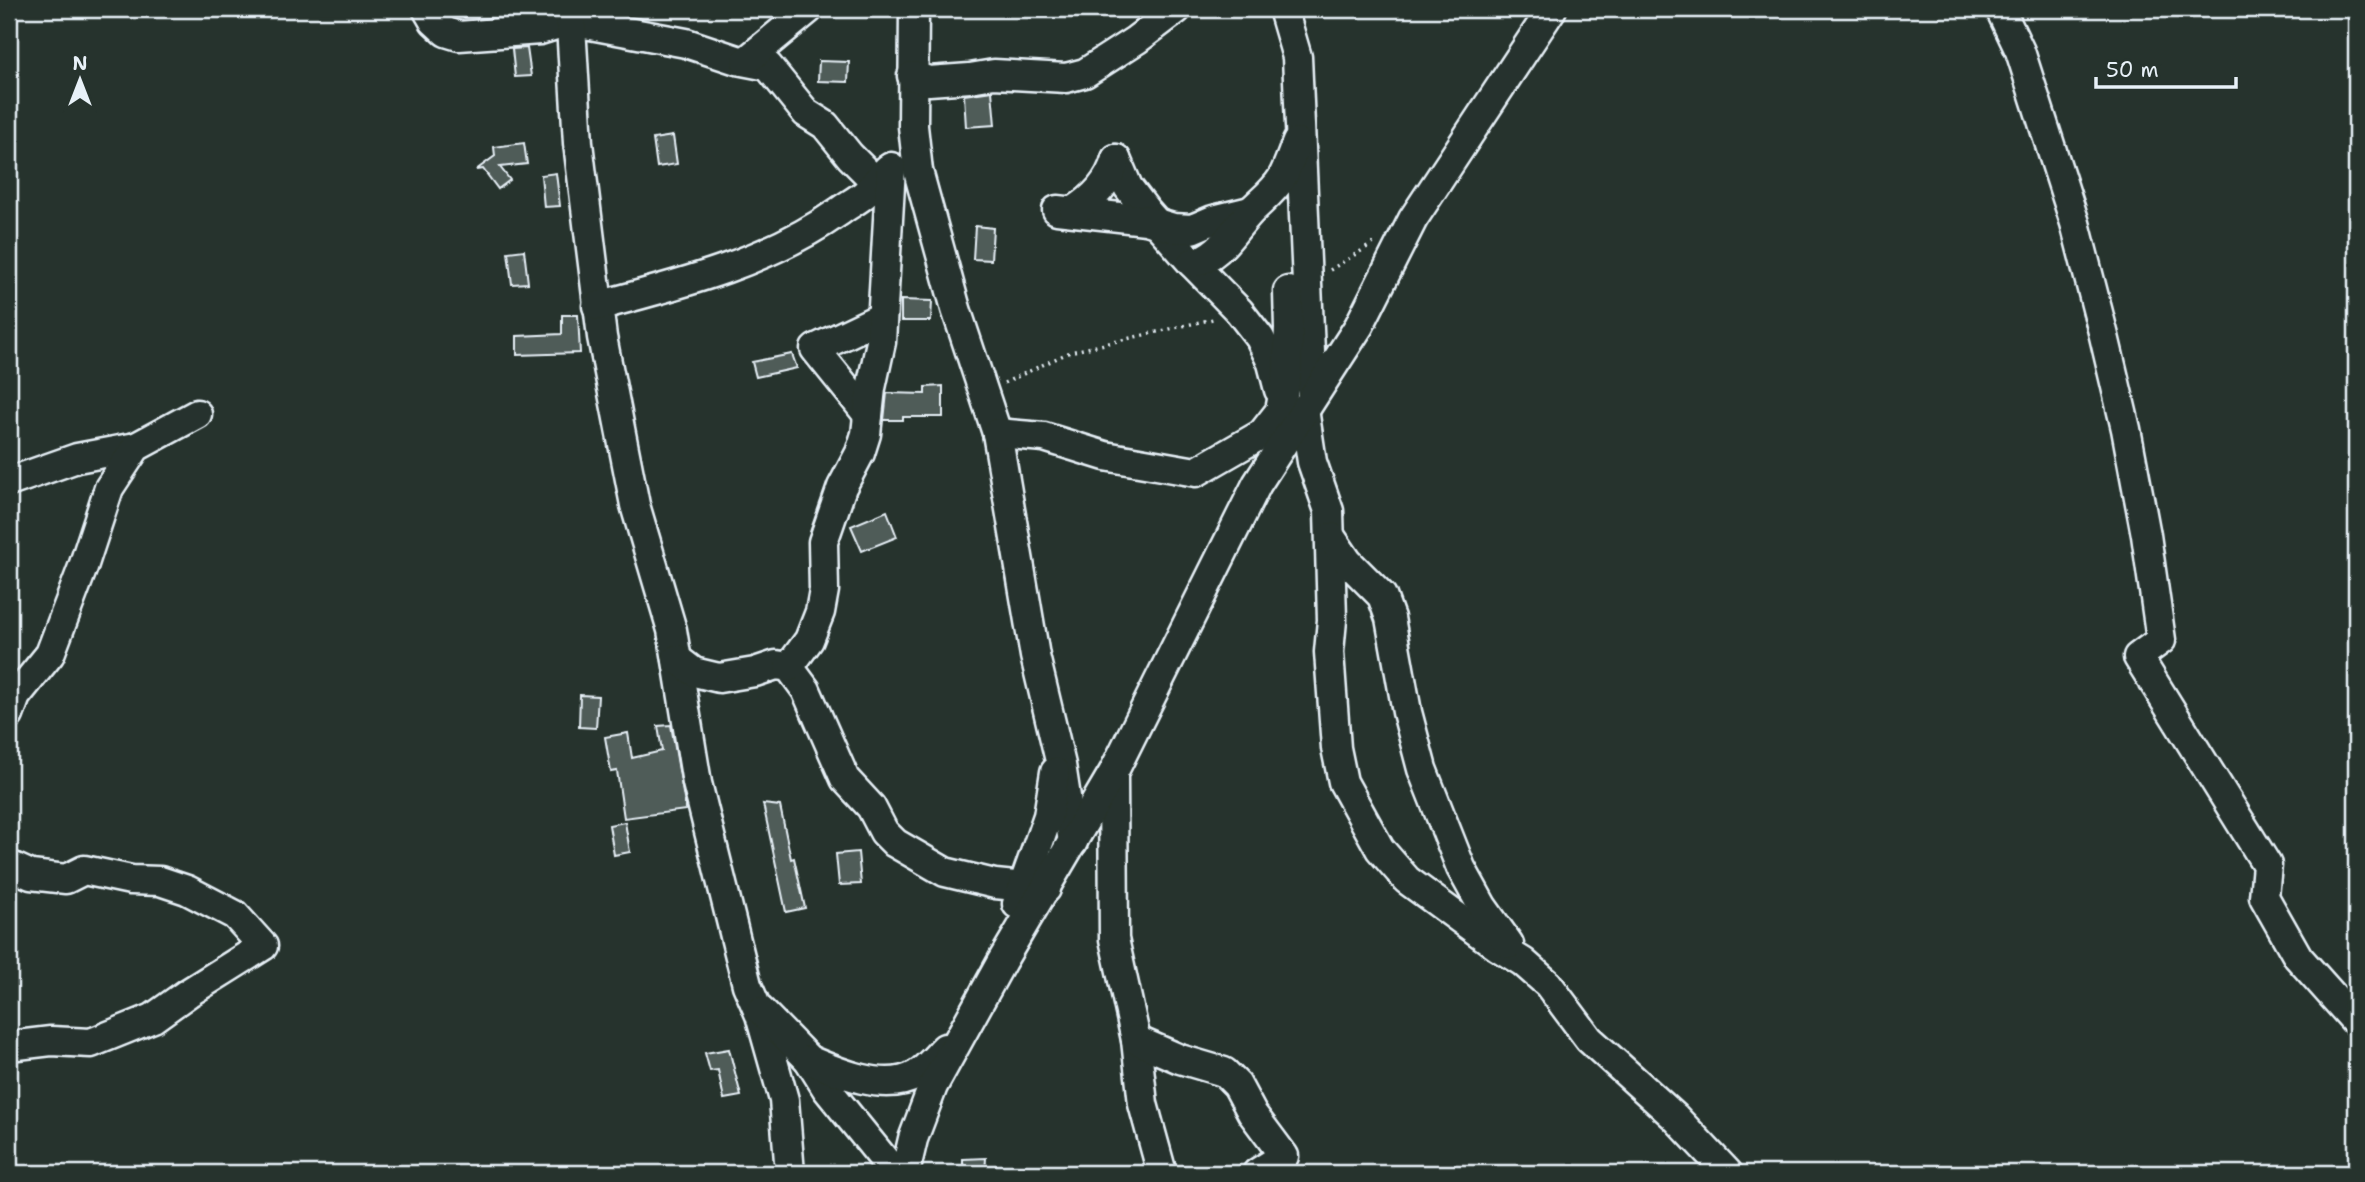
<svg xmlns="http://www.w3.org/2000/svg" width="2365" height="1182" font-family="'Shantell Sans',sans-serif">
	<rect width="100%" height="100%" fill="#26332d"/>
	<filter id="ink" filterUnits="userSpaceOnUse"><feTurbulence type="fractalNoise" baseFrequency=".0143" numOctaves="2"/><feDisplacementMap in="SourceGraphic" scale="14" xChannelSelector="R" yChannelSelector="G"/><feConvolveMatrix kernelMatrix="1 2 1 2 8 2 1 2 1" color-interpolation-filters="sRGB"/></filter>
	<g filter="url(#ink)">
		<g fill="#505c59" stroke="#e8f1f8" stroke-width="2">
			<path d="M 527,48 L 531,76 L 515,77 L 512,49 Z"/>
			<path d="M 819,61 L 849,62 L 848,82 L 818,81 Z"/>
			<path d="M 992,91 L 995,125 L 966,127 L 964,95 Z"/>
			<path d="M 673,136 L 677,164 L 657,167 L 653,139 Z"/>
			<path d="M 524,143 L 527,164 L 500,167 L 510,180 L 498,189 L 483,169 L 476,170 L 495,156 L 494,147 Z"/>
			<path d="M 556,173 L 560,206 L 544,207 L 541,175 Z"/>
			<path d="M 975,226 L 993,228 L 991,260 L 973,259 Z"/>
			<path d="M 524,250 L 528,283 L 512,284 L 508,252 Z"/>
			<path d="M 901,300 L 932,301 L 931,321 L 901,321 Z"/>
			<path d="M 562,315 L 578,315 L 580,353 L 517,355 L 517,336 L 562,334 Z"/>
			<path d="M 792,354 L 797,368 L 756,377 L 752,362 Z"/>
			<path d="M 943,386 L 943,417 L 903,417 L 903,420 L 884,420 L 887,393 L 925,394 L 925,387 Z"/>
			<path d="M 887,511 L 897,537 L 862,551 L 851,526 Z"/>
			<path d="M 580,695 L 598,696 L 596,728 L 579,727 Z"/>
			<path d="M 671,725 L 686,810 L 624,818 L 617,771 L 611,772 L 605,737 L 628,733 L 632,758 L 662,751 L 658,726 Z"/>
			<path d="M 763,804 L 780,806 L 791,859 L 794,858 L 805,908 L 786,912 Z"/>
			<path d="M 625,822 L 630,852 L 614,855 L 609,825 Z"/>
			<path d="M 858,852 L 861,884 L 839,885 L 836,854 Z"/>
			<path d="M 729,1049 L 741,1096 L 724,1099 L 718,1070 L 710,1071 L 705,1053 Z"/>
			<path d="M 986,1158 L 985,1173 L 963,1173 L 963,1159 Z"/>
		</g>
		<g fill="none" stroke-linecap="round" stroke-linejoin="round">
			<defs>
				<g id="minor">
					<path d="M 427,9 L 434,21 L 446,32 L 459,36 L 540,30 L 569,21 L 686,43 L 737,60 L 768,66 L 806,113 L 825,125 L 850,156 L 875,181"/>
					<path d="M 570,9 L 578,143 L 602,337 L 635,505 L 672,630 L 697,783 L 747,985 L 760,1015 L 784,1100 L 790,1173"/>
					<path d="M 914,9 L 913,126 L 918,171 L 956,309 L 997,433 L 1035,656 L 1061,765 L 1073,842"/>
					<path d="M 1283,9 L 1297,57 L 1312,397"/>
					<path d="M 2000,9 L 2020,51 L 2075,223 L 2104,336 L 2126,429 L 2146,535 L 2161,640 L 2138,657 L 2267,865 L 2264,897 L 2298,957 L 2356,1022"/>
					<path d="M 746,61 L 809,9"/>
					<path d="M 912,76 L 929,81 L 970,78 L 994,74 L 1066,78 L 1085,73 L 1136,40 L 1177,9"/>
					<path d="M 1116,159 L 1128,187 L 1147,212 L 1192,263 L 1239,311 L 1260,338 L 1272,363 L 1279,390"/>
					<path d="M 1057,210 L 1146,220 L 1173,228 L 1192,229 L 1213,220 L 1250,211"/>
					<path d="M 1074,211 C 1094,198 1109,183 1116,159"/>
					<path d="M 1192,263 C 1221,257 1233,229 1252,210 C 1262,200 1275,190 1282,178 C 1288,167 1292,154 1297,142"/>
					<path d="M 597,306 C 681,284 768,262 840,211 C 848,205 858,200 866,193 C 873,185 880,177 888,169"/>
					<path d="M 1304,409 L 1312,462 L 1329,511 L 1332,620 L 1329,652 L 1336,748 L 1343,782 L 1380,849 L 1407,880 L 1497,946 L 1523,962 L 1548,984 L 1589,1039 L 1675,1117 L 1728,1173"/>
					<path d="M 868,415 L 815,349 L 882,317"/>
					<path d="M 997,433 L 1044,437 L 1105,456 L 1196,472 L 1262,434 L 1280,411 L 1287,373 L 1289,328 L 1288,291"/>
					<path d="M 9,482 L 77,458 L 136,447"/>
					<path d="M 1331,537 L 1348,562 L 1382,596 L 1390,618 L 1407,712 L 1422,769 L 1461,868 L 1482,906 L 1509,944"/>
					<path d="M 677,659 L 694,672 L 719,678 L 755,672 L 776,665 L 789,667 L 806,690 L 845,779 L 871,807 L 884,832 L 895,843 L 945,872 L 995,884 L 1046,889"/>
					<path d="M 789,667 L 809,640 L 820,612 L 824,590 L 823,542 L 842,487 L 860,453 L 866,434 L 871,388 L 881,342 L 891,167"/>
					<path d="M 9,715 L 16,696 L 50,654 L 83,567 L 109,488 L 136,447 L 197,414"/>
					<path d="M 1113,775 L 1114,939 L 1136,1040 L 1143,1104 L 1162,1173"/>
					<path d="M 9,865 L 31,875 L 66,879 L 84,870 L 131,880 L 160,881 L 187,890 L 235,915 L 263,946 L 188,993 L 153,1018 L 91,1043 L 51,1041 L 9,1046"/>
					<path d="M 1017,904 L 1048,816 L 1055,772"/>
					<path d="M 761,1011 L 809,1060 L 827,1089 L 895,1173"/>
					<path d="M 1136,1040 L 1180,1059 L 1224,1072 L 1237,1085 L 1252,1113 L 1284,1156 L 1257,1173"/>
					<path d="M 809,1060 C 837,1072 886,1093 916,1075 C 927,1069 936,1057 945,1048"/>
					<path d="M 905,1173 L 913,1139 L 933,1086 L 1002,961 L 1113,773 L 1257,484 L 1359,326 L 1413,219 L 1552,9"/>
				</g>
			</defs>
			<use href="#minor" stroke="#e8f1f8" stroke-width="33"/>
			<g stroke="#e8f1f8" stroke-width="3.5" stroke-dasharray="2 5" stroke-linecap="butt">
				<path d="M 1330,270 L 1374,243"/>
				<path d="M 1004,383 L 1070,352 L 1213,319"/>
			</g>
			<use href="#minor" stroke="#26332d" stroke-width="28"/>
		</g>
	</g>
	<rect width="2365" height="1182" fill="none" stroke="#26332d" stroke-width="35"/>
	<rect x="18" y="18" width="2330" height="1147" fill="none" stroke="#e8f1f8" stroke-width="2.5" filter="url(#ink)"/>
	<g transform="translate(80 80)" stroke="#26332d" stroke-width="5" paint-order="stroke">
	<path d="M0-5L12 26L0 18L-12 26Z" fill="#e8f1f8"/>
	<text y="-10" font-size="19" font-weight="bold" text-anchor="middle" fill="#e8f1f8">N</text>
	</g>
	<path d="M2096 77v10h140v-10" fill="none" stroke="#e8f1f8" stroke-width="3.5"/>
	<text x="2106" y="77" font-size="21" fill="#e8f1f8" stroke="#26332d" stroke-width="5" paint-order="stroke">50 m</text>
</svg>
